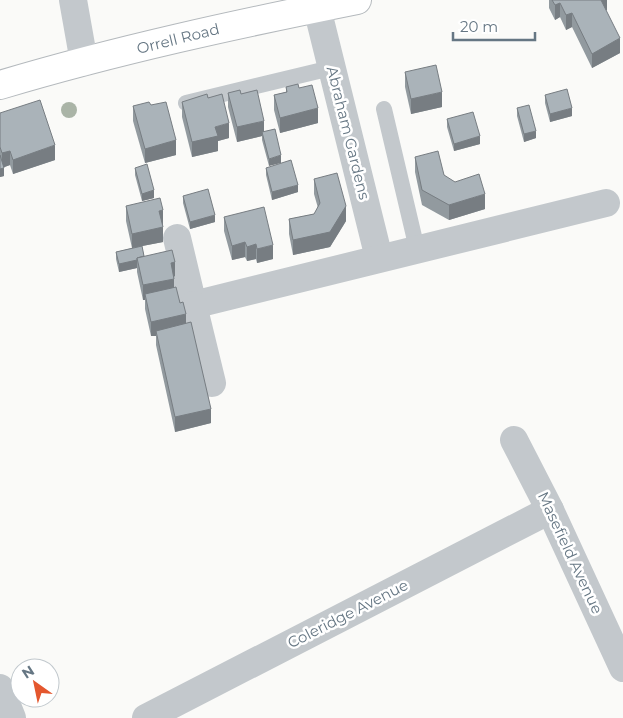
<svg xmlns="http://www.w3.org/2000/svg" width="623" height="718" font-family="Montserrat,sans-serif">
	<rect width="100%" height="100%" fill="#fafaf8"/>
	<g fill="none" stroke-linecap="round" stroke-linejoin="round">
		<defs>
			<path id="trunk" d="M 0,85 C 117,50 237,24 357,0"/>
		</defs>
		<use href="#trunk" stroke="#b4b9bd" stroke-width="30"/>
		<g stroke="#c3c8cc" stroke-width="16">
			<path d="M 186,103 L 331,68"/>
			<path d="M 384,109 L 417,249"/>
		</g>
		<g stroke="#c3c8cc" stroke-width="28">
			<path d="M 73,0 L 84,62"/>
			<path d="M 317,8 L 379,258"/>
			<path d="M 177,238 L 193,305 L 606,203"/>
			<path d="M 193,305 L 212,383"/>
			<path d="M 514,440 L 550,510 L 623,668"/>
			<path d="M 0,688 L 12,718"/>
			<path d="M 146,718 L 550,510"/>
		</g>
		<use href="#trunk" stroke="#fff" stroke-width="28"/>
	</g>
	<circle fill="#aab4a7" cx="69" cy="110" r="8"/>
	<g fill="#929a9f">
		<path d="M 549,0 L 607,0 L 606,10 L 620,53 L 592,68 L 572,27 L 566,30 L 560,17 L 555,20 L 549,8 Z"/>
		<path d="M 405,72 L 442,107 L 411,114 L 405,87 Z"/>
		<path d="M 286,87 L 299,88 L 318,123 L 280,133 L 274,110 L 274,95 L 286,92 Z"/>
		<path d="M 228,93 L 241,94 L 264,132 L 275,129 L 269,166 L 262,140 L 262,136 L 237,142 L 228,107 Z"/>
		<path d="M 545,95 L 572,116 L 550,122 L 545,103 Z"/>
		<path d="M 182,102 L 229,138 L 218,141 L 218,151 L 192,157 L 182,117 Z"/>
		<path d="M 151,105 L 176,155 L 145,163 L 133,121 L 133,106 Z"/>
		<path d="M 517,108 L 536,138 L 524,142 L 517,116 Z"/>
		<path d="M 0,113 L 55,160 L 13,174 L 10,165 L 4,167 L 4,176 L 0,177 Z"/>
		<path d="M 447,119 L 480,144 L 454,151 L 447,127 Z"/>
		<path d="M 415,157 L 444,175 L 485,209 L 449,220 L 422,205 L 415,172 Z"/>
		<path d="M 135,168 L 154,198 L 142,201 L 135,175 Z"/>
		<path d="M 266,168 L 298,192 L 272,200 L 266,175 Z"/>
		<path d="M 314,179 L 346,221 L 330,247 L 293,255 L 289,234 L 289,219 L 314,214 L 318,208 L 314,194 Z"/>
		<path d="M 183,196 L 215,222 L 190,229 L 183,203 Z"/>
		<path d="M 126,206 L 163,225 L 162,225 L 163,242 L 142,246 L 144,256 L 175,276 L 174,277 L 174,287 L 186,323 L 211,423 L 175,432 L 156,345 L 156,336 L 151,336 L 145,309 L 145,300 L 143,300 L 137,272 L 137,268 L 119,272 L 116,259 L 116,252 L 132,248 L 126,221 Z"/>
		<path d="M 224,217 L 273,259 L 257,263 L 256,259 L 247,261 L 245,257 L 232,260 L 224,231 Z"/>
	</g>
	<g fill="#777d82">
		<path d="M 600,0 L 607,0 L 607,10 L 600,13 Z"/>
		<path d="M 560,3 L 560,17 L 555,20 L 555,5 Z"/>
		<path d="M 572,13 L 572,27 L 566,30 L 566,15 Z"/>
		<path d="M 620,38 L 620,53 L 592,68 L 592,54 Z"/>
		<path d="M 442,92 L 442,107 L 411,114 L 411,99 Z"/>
		<path d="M 318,108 L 318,123 L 280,133 L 280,118 Z"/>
		<path d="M 572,108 L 572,116 L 550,122 L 550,114 Z"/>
		<path d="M 264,121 L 264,136 L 262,132 L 262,136 L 237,142 L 237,127 Z"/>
		<path d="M 229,123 L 229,138 L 218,141 L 218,151 L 192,157 L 192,142 L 215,127 Z"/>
		<path d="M 536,131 L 536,138 L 524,142 L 524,134 Z"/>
		<path d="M 480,136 L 480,144 L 454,151 L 454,144 Z"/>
		<path d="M 176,140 L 176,155 L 145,163 L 145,149 Z"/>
		<path d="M 55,145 L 55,160 L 13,174 L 13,160 Z"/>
		<path d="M 10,151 L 10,165 L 2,168 L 2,153 Z"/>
		<path d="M 281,155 L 281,163 L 269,166 L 269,159 Z"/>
		<path d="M 4,168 L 4,176 L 0,177 L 0,169 Z"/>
		<path d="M 298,185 L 298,192 L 272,200 L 272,192 Z"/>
		<path d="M 154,190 L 154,198 L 142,201 L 142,194 Z"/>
		<path d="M 485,194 L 485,209 L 449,220 L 449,205 Z"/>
		<path d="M 346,206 L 346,221 L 330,247 L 293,255 L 293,240 Z"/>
		<path d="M 163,210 L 163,225 L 159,226 L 159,211 Z"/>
		<path d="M 215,215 L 215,222 L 190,229 L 190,222 Z"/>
		<path d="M 163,227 L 163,242 L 132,248 L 132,234 Z"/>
		<path d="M 245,242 L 245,257 L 232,260 L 232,246 Z"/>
		<path d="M 256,244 L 256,259 L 247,261 L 247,247 Z"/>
		<path d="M 273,245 L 273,259 L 257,263 L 257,249 Z"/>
		<path d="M 137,260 L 137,268 L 119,272 L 119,264 Z"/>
		<path d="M 175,262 L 175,276 L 171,277 L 171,263 Z"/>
		<path d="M 174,279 L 174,293 L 145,294 L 145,300 L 143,300 L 143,285 Z"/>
		<path d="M 186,314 L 186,329 L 156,331 L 156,336 L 151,336 L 151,322 Z"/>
		<path d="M 211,409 L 211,423 L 175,432 L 175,417 Z"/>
	</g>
	<g fill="#aab3b9" stroke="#777d82">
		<path d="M 552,0 L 601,0 L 620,38 L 592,54 L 572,13 L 566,15 L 560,3 L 555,5 Z"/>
		<path d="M 436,65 L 442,92 L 411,99 L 405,72 Z"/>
		<path d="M 298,84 L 299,88 L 312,85 L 318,108 L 280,118 L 274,95 L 287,92 L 286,87 Z"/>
		<path d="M 567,89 L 572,108 L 550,114 L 545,95 Z"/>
		<path d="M 240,90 L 241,94 L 257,90 L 264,121 L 237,127 L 228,93 Z"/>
		<path d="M 207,94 L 208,98 L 222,94 L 229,123 L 215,127 L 218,136 L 192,142 L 182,102 Z"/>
		<path d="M 40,100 L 55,145 L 13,160 L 10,151 L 2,153 L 0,147 L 0,113 Z"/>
		<path d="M 149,102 L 151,105 L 166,102 L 176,140 L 145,149 L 133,106 Z"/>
		<path d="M 529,105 L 536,131 L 524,134 L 517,108 Z"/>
		<path d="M 473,112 L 480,136 L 454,144 L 447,119 Z"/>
		<path d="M 275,129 L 281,155 L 269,159 L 262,132 Z"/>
		<path d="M 438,151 L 444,175 L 455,182 L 479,174 L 485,194 L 449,205 L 422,190 L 415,157 Z"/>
		<path d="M 0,155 L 4,168 L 0,169 Z"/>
		<path d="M 291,160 L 298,185 L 272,192 L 266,168 Z"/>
		<path d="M 147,164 L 154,190 L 142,194 L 135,168 Z"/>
		<path d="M 337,173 L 346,206 L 330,232 L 293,240 L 289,219 L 314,214 L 320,203 L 314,179 Z"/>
		<path d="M 208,189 L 215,215 L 190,222 L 183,196 Z"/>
		<path d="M 160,198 L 163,210 L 159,211 L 163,227 L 132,234 L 126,206 Z"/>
		<path d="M 264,207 L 273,245 L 257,249 L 256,244 L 247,247 L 245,242 L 232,246 L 224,217 Z"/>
		<path d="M 142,246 L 144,256 L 137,258 L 137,260 L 119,264 L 116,252 Z"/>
		<path d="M 172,250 L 175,262 L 171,263 L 174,279 L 143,285 L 137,258 Z"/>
		<path d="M 176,287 L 180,303 L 183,302 L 186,314 L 151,322 L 145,294 Z"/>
		<path d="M 191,322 L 211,409 L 175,417 L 156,331 Z"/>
	</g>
	<g text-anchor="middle" stroke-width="5" stroke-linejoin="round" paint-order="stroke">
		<g font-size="15" fill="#657683" stroke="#fff">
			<text transform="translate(178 39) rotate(-14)" y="5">Orrell Road</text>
			<text transform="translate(348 133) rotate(76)" y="5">Abraham Gardens</text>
			<text transform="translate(570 553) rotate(65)" y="5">Masefield Avenue</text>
			<text transform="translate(348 614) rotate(-27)" y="5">Coleridge Avenue</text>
		</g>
	</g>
	<g transform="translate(35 683) rotate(327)"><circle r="24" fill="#ffffff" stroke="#c1c8cd"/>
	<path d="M0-4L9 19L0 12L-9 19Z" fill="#e4572e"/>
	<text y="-8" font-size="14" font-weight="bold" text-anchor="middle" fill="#657683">N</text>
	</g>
	<path d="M453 32v8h82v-8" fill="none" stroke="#657683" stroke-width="2.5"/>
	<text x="460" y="32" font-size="15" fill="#657683" stroke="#ffffff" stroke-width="4" paint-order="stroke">20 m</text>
</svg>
